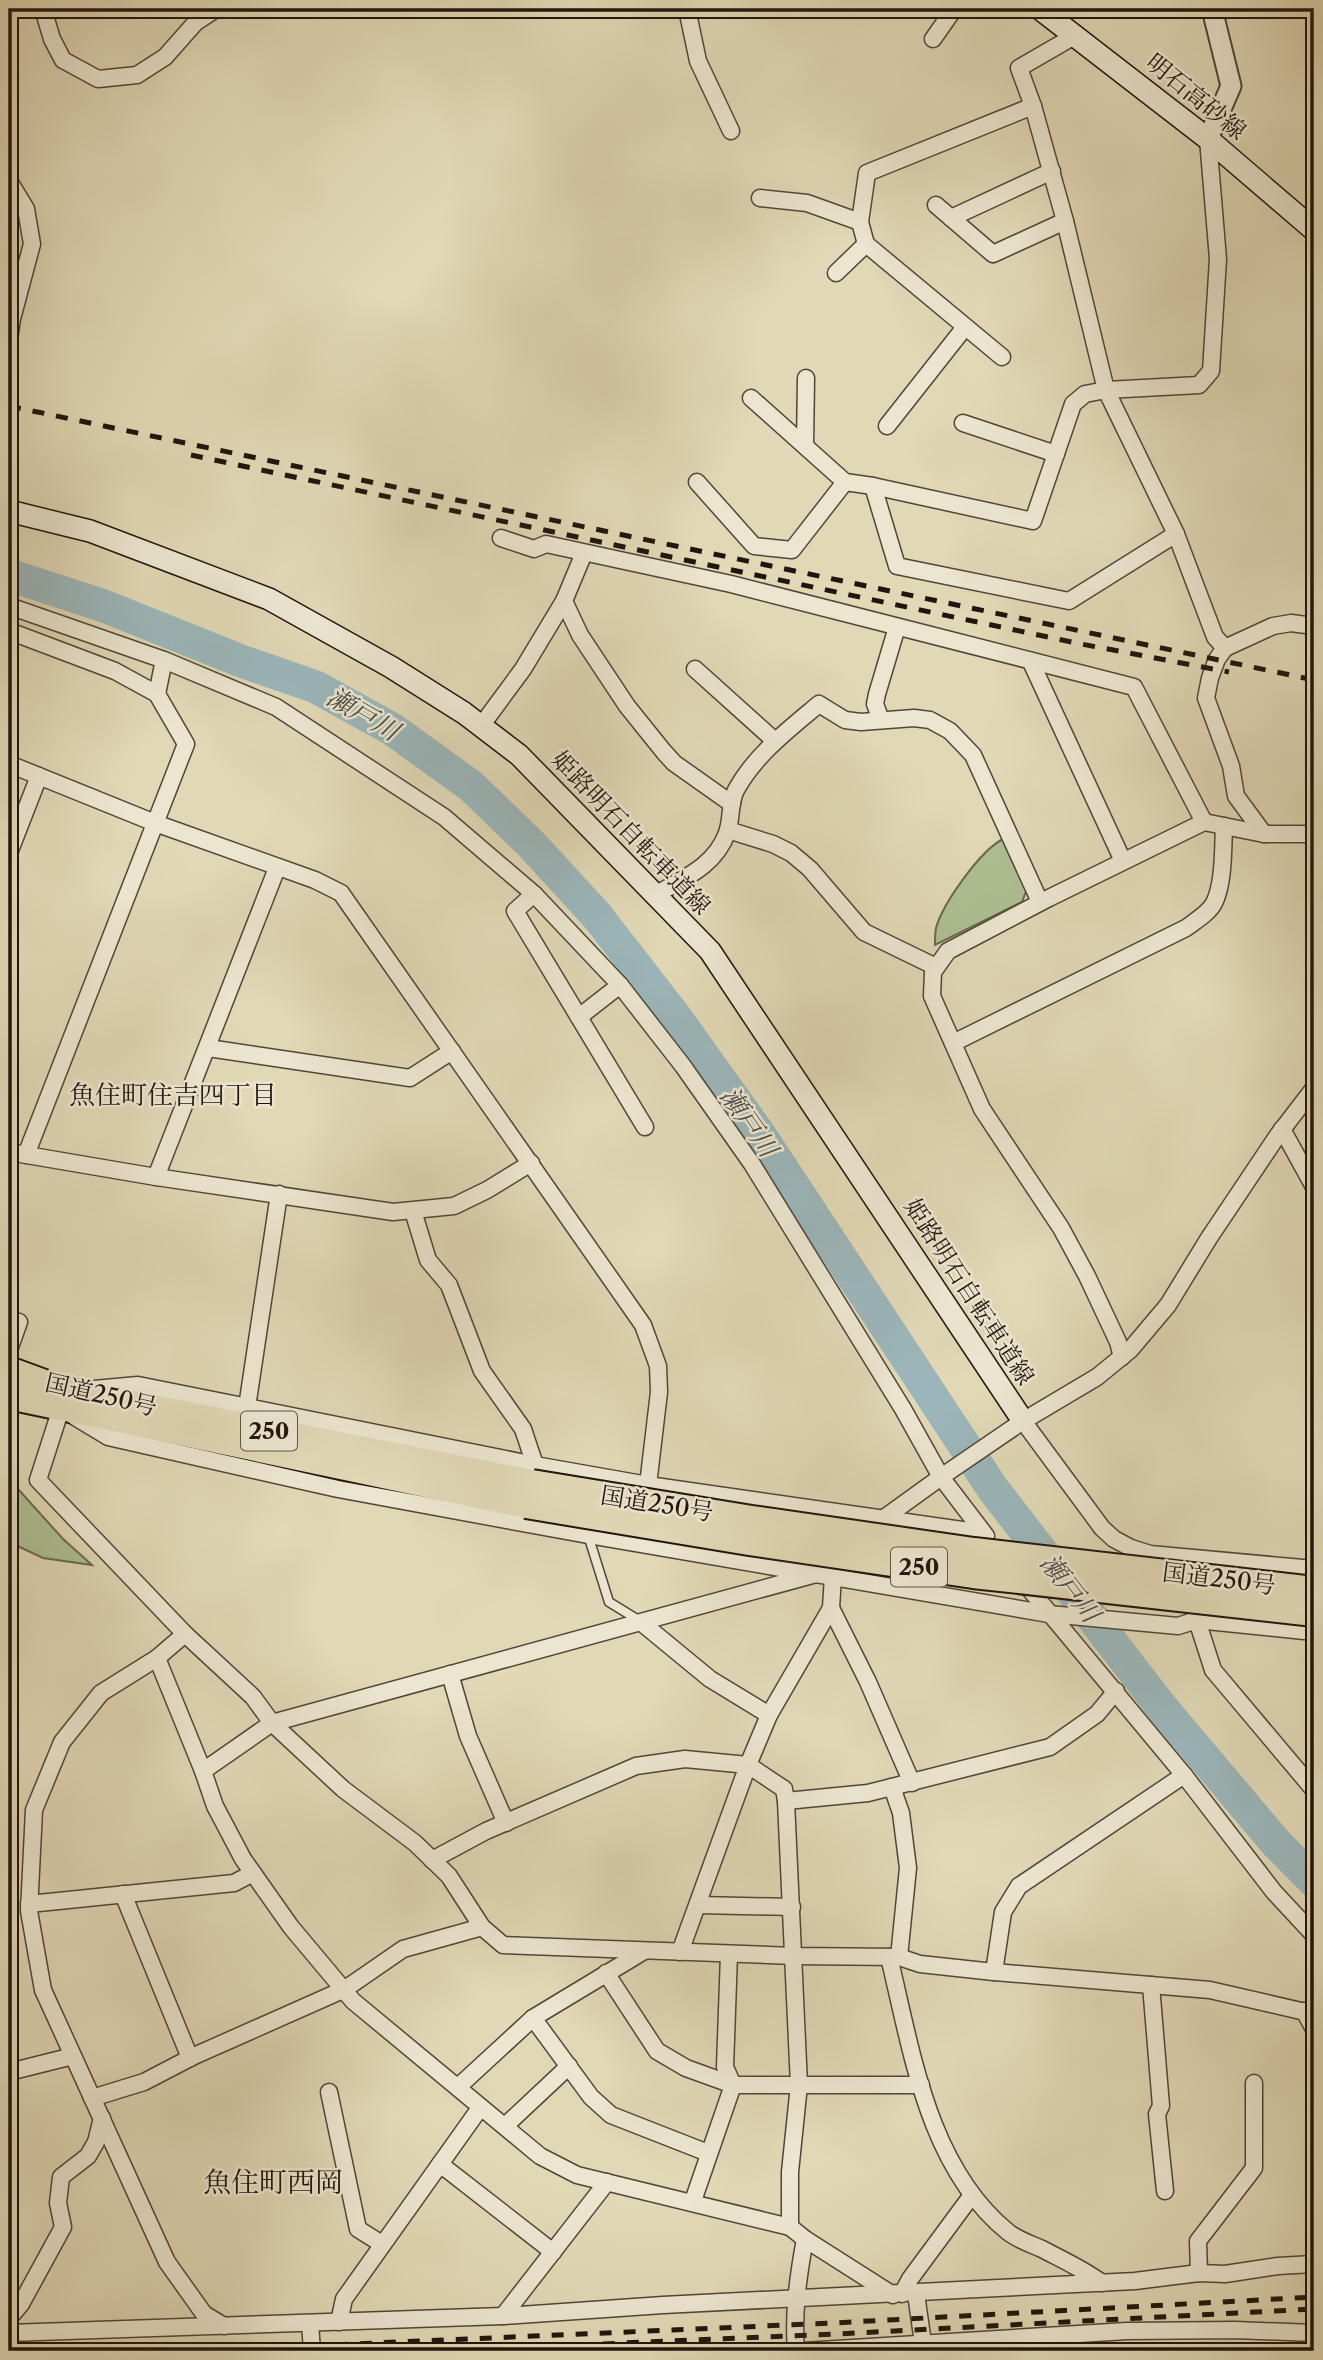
<svg xmlns="http://www.w3.org/2000/svg" width="1323" height="2360" font-family="'Libre Caslon Text','Noto Serif JP',serif">
	<rect width="100%" height="100%" fill="#e1d8b6"/>
	<filter id="stains"><feTurbulence type="fractalNoise" baseFrequency=".00286" numOctaves="4"/><feColorMatrix values="0 0 0 0 .2 0 0 0 0 .09 0 0 0 0 .02 0 0 0 .5 -.17"/></filter>
	<radialGradient id="worn" r=".72"><stop offset=".6" stop-color="#630" stop-opacity="0"/><stop offset="1" stop-color="#630" stop-opacity=".3"/></radialGradient>
	<g fill="#adc092" stroke="#666a50" stroke-width="2">
		<path d="M 1003,839 L 1027,889 L 1022,902 L 935,945 C 935,940 935,934 936,928 C 943,903 980,851 1003,839 Z"/>
		<path d="M 9,1479 L 63,1539 L 92,1565 L 43,1558 L 9,1542 Z"/>
	</g>
	<g fill="none" stroke-linecap="round" stroke-linejoin="round">
		<path stroke="#9bb6ba" stroke-width="33" d="M 9,575 L 104,606 L 241,661 L 316,687 L 392,729 L 471,786 L 532,845 L 598,917 L 674,1015 L 760,1135 L 993,1489 L 1163,1709 L 1277,1844 L 1314,1881"/>
		<defs>
			<path id="service" d="M 588,1535 L 609,1602 L 640,1621"/>
			<g id="minor">
				<path d="M 43,9 L 52,39 L 63,60 L 98,79 L 137,75 L 165,57 L 196,22 L 216,9"/>
				<path d="M 687,9 L 698,61 L 731,131"/>
				<path d="M 1076,35 L 1019,68 L 1033,106 L 1065,221 L 1106,390 L 1176,534 L 1215,637 L 1225,648 L 1217,659 L 1210,678 L 1206,698 L 1231,766 L 1236,796 L 1264,834"/>
				<path d="M 933,39 L 954,9"/>
				<path d="M 9,181 L 26,209 L 32,244 L 12,319 L 9,339"/>
				<path d="M 760,198 L 807,203 L 860,222"/>
				<path d="M 936,205 L 993,254 L 1065,221"/>
				<path d="M 951,218 L 1052,171"/>
				<path d="M 836,273 L 866,244"/>
				<path d="M 1002,357 L 866,244 L 860,222 L 867,173 L 1033,106"/>
				<path d="M 751,398 L 845,482 L 873,486 L 1033,521 L 1073,404 L 1085,394 L 1106,390 L 1199,385 L 1211,371 L 1218,259 L 1208,139"/>
				<path d="M 963,423 L 1056,454"/>
				<path d="M 887,426 L 965,327"/>
				<path d="M 805,446 L 806,378"/>
				<path d="M 697,482 L 754,546 L 792,550 L 845,482"/>
				<path d="M 873,486 L 897,566 L 1069,601 L 1176,534"/>
				<path d="M 501,538 L 534,549 L 546,544 L 731,584 L 1134,687 L 1204,822"/>
				<path d="M 564,601 L 580,635 L 627,706 L 664,752 L 674,763 L 732,804"/>
				<path d="M 9,606 L 164,660 L 276,707 L 444,817 L 534,894 L 620,985 L 683,1066 L 752,1164 L 903,1409 L 941,1477 L 986,1536"/>
				<path d="M 9,631 L 115,671 L 157,694 L 186,744 L 26,1155"/>
				<path d="M 1225,648 L 1273,626 L 1291,623 L 1314,626"/>
				<path d="M 1031,662 L 1123,861"/>
				<path d="M 695,669 L 775,741"/>
				<path d="M 157,694 L 164,660"/>
				<path d="M 881,720 L 875,704 L 877,694 L 897,627"/>
				<path d="M 481,726 L 523,669 L 564,601 L 584,553"/>
				<path d="M 9,764 L 155,823 L 315,880 L 341,893 L 643,1325 L 658,1366 L 659,1392 L 648,1485"/>
				<path d="M 728,830 L 773,844 L 791,853 L 810,869 L 864,932 L 936,967"/>
				<path d="M 9,853 L 39,776"/>
				<path d="M 534,894 L 515,911 L 645,1127"/>
				<path d="M 655,895 C 684,878 715,866 727,833 C 732,819 729,804 736,790 C 755,755 789,729 819,704 L 845,720 L 861,722 L 914,718 L 930,720 L 950,731 L 973,755 L 1040,902"/>
				<path d="M 579,1017 L 620,985"/>
				<path d="M 953,1043 L 1186,928 C 1195,921 1209,913 1214,903 C 1224,884 1223,847 1224,826"/>
				<path d="M 208,1048 L 410,1078 L 452,1051"/>
				<path d="M 1282,1129 L 1314,1187"/>
				<path d="M 9,1152 L 156,1177 L 393,1212 L 454,1206 L 487,1190 L 531,1163"/>
				<path d="M 156,1177 L 277,868"/>
				<path d="M 413,1211 L 428,1260 L 449,1285 L 482,1371 L 523,1429 L 535,1465 L 541,1473"/>
				<path d="M 9,1319 L 19,1322 L 9,1350"/>
				<path d="M 1122,1357 L 1118,1342 L 1087,1276 L 1061,1228 L 982,1109 L 932,996 L 933,972 L 948,951 L 1049,898 L 1204,822 L 1264,834 L 1314,834"/>
				<path d="M 94,1389 L 138,1385 L 535,1465 L 648,1485 L 983,1533"/>
				<path d="M 64,1399 L 38,1480 L 185,1634 L 253,1697 L 272,1723 L 343,1789 L 415,1843 L 449,1876 L 482,1927 L 503,1945 L 794,1956 L 899,1957 L 920,1964 L 994,1972 L 1210,1990 L 1314,2014"/>
				<path d="M 247,1407 L 279,1194"/>
				<path d="M 75,1417 L 108,1437 L 338,1489 L 588,1535 L 1049,1614 L 1178,1626 L 1197,1620 L 1314,1632"/>
				<path d="M 1023,1421 L 1102,1528 L 1114,1539 L 1131,1548 L 1150,1554 L 1314,1569"/>
				<path d="M 880,1521 L 941,1477 L 1023,1421 L 1097,1377 L 1130,1350 L 1168,1305 L 1209,1238 L 1278,1135 L 1314,1088"/>
				<path d="M 837,1554 L 823,1564 L 816,1574 L 272,1723 L 203,1771 L 215,1806 L 243,1859 L 291,1927 L 353,2001 L 540,2156 L 577,2175 L 790,2227 L 805,2239 L 893,2295"/>
				<path d="M 1022,1580 L 1184,1775 L 1274,1892 L 1314,1935"/>
				<path d="M 831,1608 L 868,1682 L 912,1783"/>
				<path d="M 1195,1614 L 1213,1670 L 1314,1790"/>
				<path d="M 642,1623 L 710,1679 L 769,1715"/>
				<path d="M 185,1634 L 157,1658 L 101,1693 L 62,1742 L 34,1810 L 29,1911 L 43,1990 L 167,2262 L 204,2314 L 224,2326"/>
				<path d="M 157,1658 L 203,1771"/>
				<path d="M 450,1674 L 468,1736 L 506,1823"/>
				<path d="M 892,1787 L 901,1813 L 908,1868 L 899,1957"/>
				<path d="M 786,1801 L 868,1793 L 1050,1747 L 1097,1714 L 1116,1691"/>
				<path d="M 432,1860 L 486,1831 L 636,1766 L 685,1759 L 748,1765 L 680,1952"/>
				<path d="M 123,1894 L 190,2058"/>
				<path d="M 29,1904 L 234,1883 L 253,1873"/>
				<path d="M 698,1905 L 792,1907"/>
				<path d="M 889,1957 C 912,2052 928,2167 1008,2232 C 1018,2240 1031,2244 1042,2249 C 1063,2260 1083,2269 1102,2283"/>
				<path d="M 994,1972 L 1003,1912 L 1019,1886 L 1184,1775"/>
				<path d="M 606,1973 L 657,2051 L 686,2068 L 733,2085 L 921,2085"/>
				<path d="M 1151,1985 L 1161,2106 L 1157,2114 L 1165,2191"/>
				<path d="M 1304,2011 L 1314,2029"/>
				<path d="M 533,2018 L 591,2097 L 611,2115 L 708,2153"/>
				<path d="M 9,2072 L 73,2056"/>
				<path d="M 458,2087 L 533,2018 L 644,1951"/>
				<path d="M 329,2092 L 358,2229 L 382,2244"/>
				<path d="M 92,2098 L 144,2082 L 194,2056 L 345,1989 L 403,1949 L 482,1927"/>
				<path d="M 505,2126 L 569,2066"/>
				<path d="M 440,2164 L 553,2252"/>
				<path d="M 693,2201 L 733,2085 L 725,2067 L 729,1954"/>
				<path d="M 790,2227 L 790,2172 L 799,2085 L 786,1801 L 784,1789 L 748,1765 L 769,1715 L 831,1608 L 833,1576"/>
				<path d="M 1199,2273 L 1198,2241 L 1254,2168 L 1254,2083"/>
				<path d="M 902,2294 L 910,2279 L 972,2195"/>
				<path d="M 916,2294 L 923,2343"/>
				<path d="M 503,2316 L 607,2182"/>
				<path d="M 9,2318 L 21,2304 L 63,2227 L 58,2203 L 61,2177 L 88,2156 L 96,2142 L 102,2118"/>
				<path d="M 339,2322 L 344,2299 L 480,2108"/>
				<path d="M 310,2323 L 312,2351"/>
				<path d="M 9,2333 L 503,2316 L 663,2305 L 1135,2281 L 1199,2273 L 1225,2274 L 1278,2266 L 1314,2264"/>
				<path d="M 796,2351 C 793,2313 798,2277 805,2239"/>
				<path d="M 804,2351 L 1127,2331 L 1235,2330 L 1314,2333"/>
			</g>
			<path id="tertiary" d="M 1208,139 L 1231,86 L 1212,9"/>
			<g id="secondary">
				<path d="M 1040,9 L 1208,139 L 1314,230"/>
				<path d="M 9,511 L 90,531 L 269,599 L 391,667 L 464,713 L 519,755 L 710,951 L 1023,1421"/>
			</g>
			<g id="trunk">
				<path d="M 9,1370 L 66,1391 L 532,1483"/>
				<path d="M 9,1396 L 526,1505"/>
			</g>
		</defs>
		<use href="#service" stroke="#504638" stroke-width="11"/>
		<use href="#minor" stroke="#504638" stroke-width="19"/>
		<use href="#tertiary" stroke="#504638" stroke-width="23"/>
		<use href="#secondary" stroke="#20150e" stroke-width="24"/>
		<use href="#trunk" stroke="#20150e" stroke-width="30"/>
		<use href="#service" stroke="#ece6d0" stroke-width="8"/>
		<use href="#minor" stroke="#ece6d0" stroke-width="16"/>
		<use href="#tertiary" stroke="#ece6d0" stroke-width="19"/>
		<use href="#secondary" stroke="#ece6d0" stroke-width="21"/>
		<use href="#trunk" stroke="#e1d8b6" stroke-width="26"/>
		<g stroke="#20150e" stroke-width="5" stroke-dasharray="12 12" stroke-linecap="butt">
			<path d="M 9,406 L 1314,680"/>
			<path d="M 191,455 L 1076,643 L 1229,672"/>
			<path d="M 192,2351 L 833,2323 L 1314,2297"/>
			<path d="M 435,2351 L 836,2334 L 1314,2309"/>
		</g>
		<defs>
			<g id="trunk-bridge">
				<path d="M 532,1483 L 752,1519 L 974,1551 L 1314,1590"/>
				<path d="M 526,1505 L 749,1542 L 973,1575 L 1314,1613"/>
			</g>
		</defs>
		<use href="#trunk-bridge" stroke="#20150e" stroke-width="30" stroke-linecap="butt"/>
		<use href="#trunk-bridge" stroke="#e1d8b6" stroke-width="26"/>
	</g>
	<g text-anchor="middle" stroke-width="5" stroke-linejoin="round" paint-order="stroke">
		<g fill="#ece6d0" stroke="#5d5448" stroke-width="2">
			<rect x="241" y="1411.5" width="56" height="39" rx="5"/>
			<rect x="891" y="1547.5" width="56" height="39" rx="5"/>
		</g>
		<g font-size="23" font-weight="bold" fill="#20150e">
			<text x="269" y="1439">250</text>
			<text x="919" y="1575">250</text>
		</g>
		<g font-size="24" fill="#20150e" stroke="#ece6d0">
			<text transform="translate(1196 97) rotate(39)" y="8">明石高砂線</text>
			<text transform="translate(631 833) rotate(46)" y="8">姫路明石自転車道線</text>
			<text transform="translate(969 1292) rotate(57)" y="8">姫路明石自転車道線</text>
			<text transform="translate(101 1395) rotate(13)" y="8">国道250号</text>
			<text transform="translate(657 1504) rotate(9)" y="8">国道250号</text>
			<text transform="translate(1219 1579) rotate(7)" y="8">国道250号</text>
		</g>
		<g font-size="26" font-style="italic" fill="#4b4d4a" stroke="#ece6d0">
			<text transform="translate(363 714) rotate(30)" y="9">瀬戸川</text>
			<text transform="translate(749 1122) rotate(55)" y="9">瀬戸川</text>
			<text transform="translate(1070 1588) rotate(52)" y="9">瀬戸川</text>
		</g>
		<g font-size="26" fill="#20150e" stroke="#ece6d0">
			<text x="173" y="1104">魚住町住吉四丁目</text>
		</g>
		<g font-size="28" fill="#20150e" stroke="#ece6d0">
			<text x="273" y="2192">魚住町西岡</text>
		</g>
	</g>
	<rect width="1323" height="2360" fill="none" stroke="#e1d8b6" stroke-width="35"/>
	<rect x="10" y="10" width="1302" height="2339" fill="none" stroke="#20150e" stroke-width="3.5"/>
	<rect x="18" y="18" width="1288" height="2325" fill="none" stroke="#20150e" stroke-width="2"/>
	<rect width="100%" height="100%" filter="url(#stains)"/>
	<rect width="100%" height="100%" fill="url(#worn)"/>
</svg>
